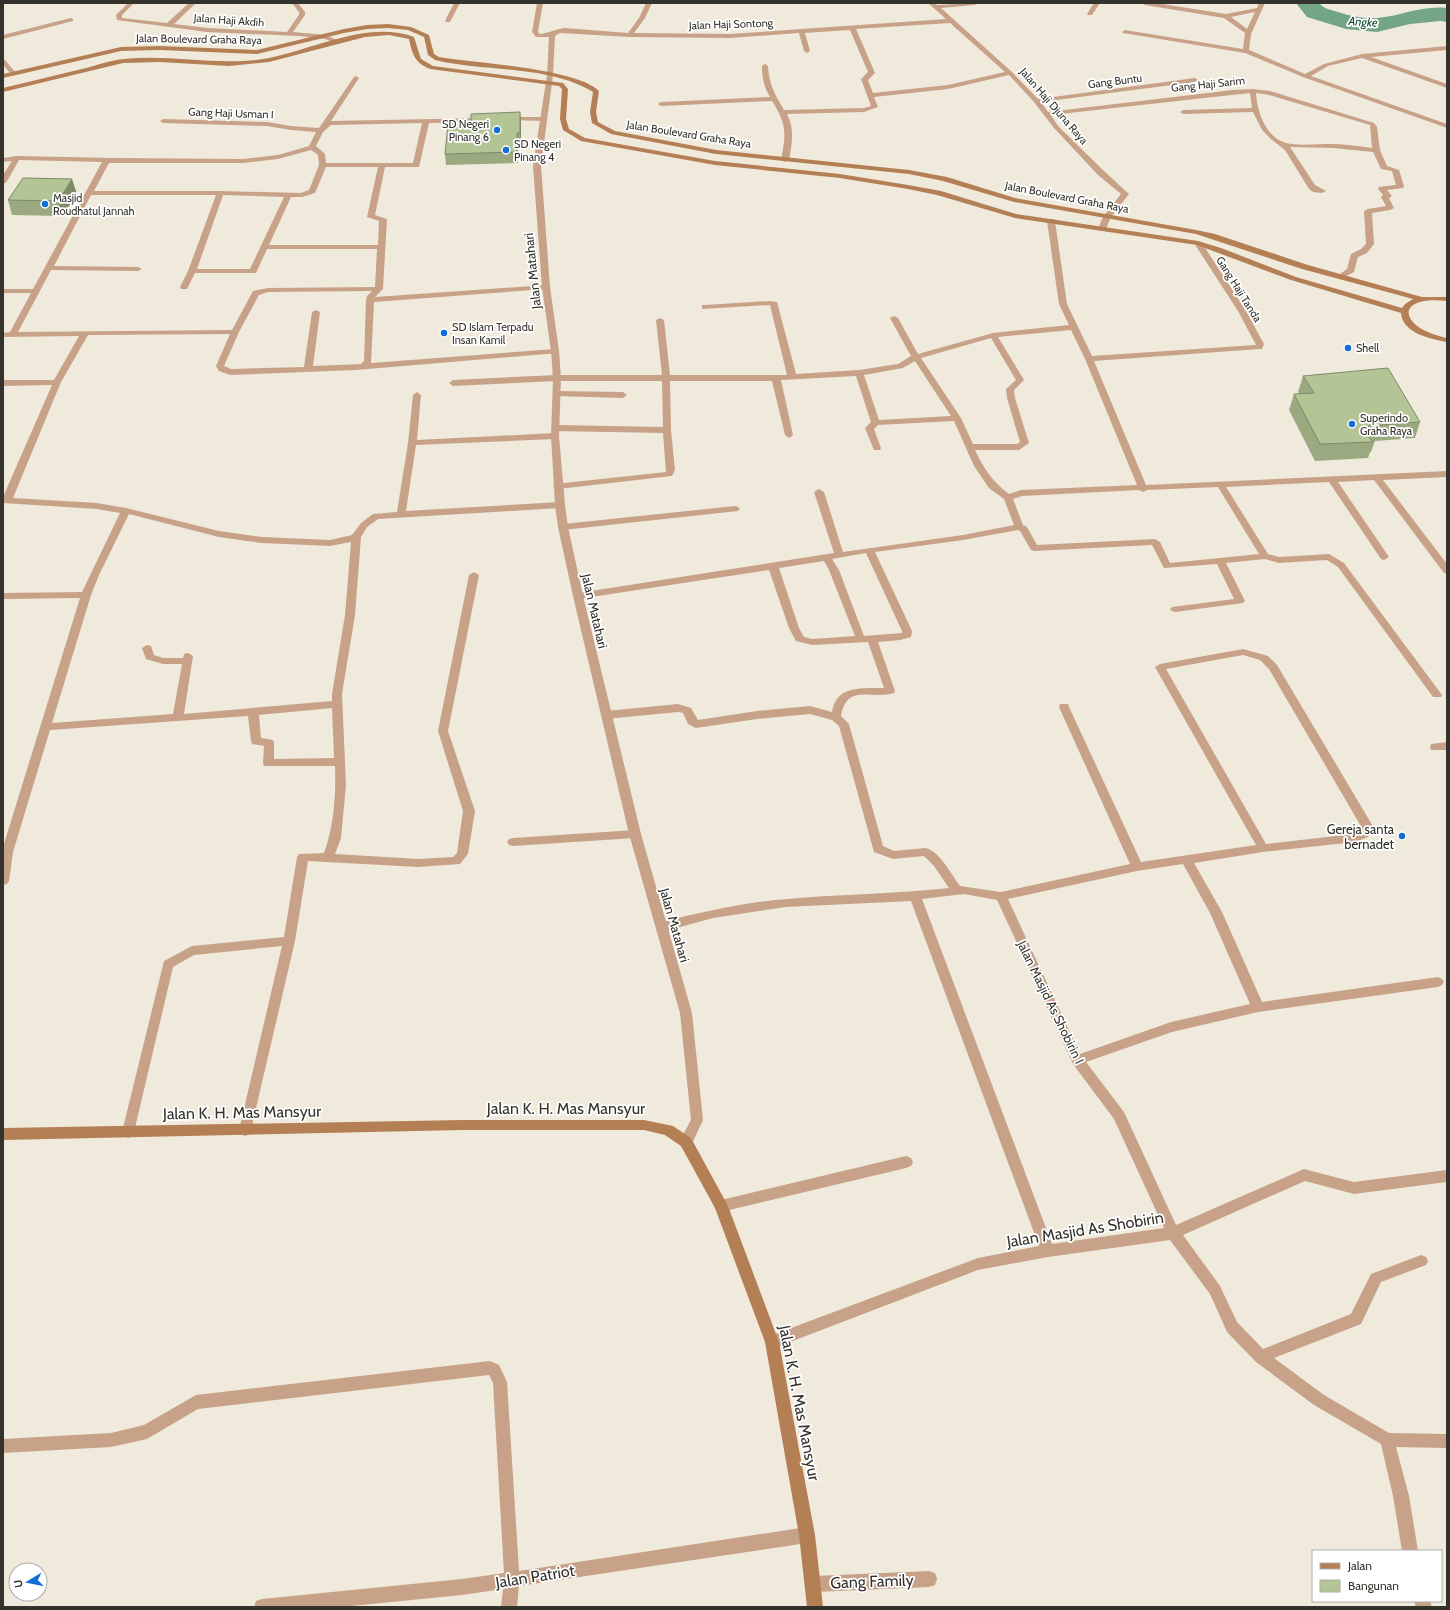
<svg xmlns="http://www.w3.org/2000/svg" width="1450" height="1610" font-family="Cabin,sans-serif">
	<rect width="100%" height="100%" fill="#efeadb"/>
	<g fill="none" stroke-linecap="round" stroke-linejoin="round">
		<path fill="#75a587" fill-rule="evenodd" d="M 1296,3 L 1319,3 C 1324,9 1331,10 1338,12 C 1350,16 1365,19 1377,18 C 1401,16 1422,5 1447,8 L 1447,22 L 1440,21 L 1410,24 L 1377,32 L 1346,29 L 1307,17 Z"/>
		<g fill="#c8a288" fill-rule="evenodd">
			<path d="M 128,3 L 134,3 L 122,15 L 122,18 L 167,23 L 189,3 L 196,3 L 174,24 L 207,28 L 287,32 L 299,15 L 299,12 L 292,3 L 298,3 L 305,12 L 305,15 L 293,32 L 326,35 L 341,42 L 338,44 L 325,39 L 299,36 L 207,32 L 117,20 L 116,15 Z"/>
			<path d="M 454,3 L 460,3 L 450,22 L 446,22 L 445,21 Z"/>
			<path d="M 537,3 L 543,3 L 538,32 L 540,34 C 549,33 556,29 565,28 L 628,33 L 639,18 L 646,3 L 652,3 L 645,18 L 634,33 L 730,34 L 946,19 L 928,3 L 935,3 L 937,5 L 978,3 L 975,5 L 941,8 L 1012,72 L 1038,99 L 1195,78 L 1198,80 L 1195,82 L 1041,102 L 1048,112 L 1233,90 L 1253,89 L 1270,91 L 1374,123 L 1377,127 L 1380,150 L 1387,166 L 1399,170 L 1404,186 L 1403,188 L 1387,190 L 1392,196 L 1389,198 L 1394,208 L 1390,210 L 1372,213 L 1374,244 L 1367,253 L 1358,257 L 1354,272 L 1340,279 L 1336,277 L 1347,269 L 1351,254 L 1361,249 L 1366,244 L 1364,211 L 1368,209 L 1386,206 L 1381,197 L 1383,195 L 1378,189 L 1379,187 L 1396,185 L 1392,171 L 1381,169 L 1373,152 L 1333,148 L 1290,147 L 1315,185 L 1326,191 L 1322,193 L 1313,192 L 1309,189 L 1285,150 L 1271,139 L 1262,130 L 1253,112 L 1183,114 L 1180,112 L 1183,110 L 1252,108 L 1250,93 L 1051,115 L 1058,126 L 1104,171 L 1129,194 L 1111,217 L 1105,231 L 1102,231 L 1098,229 L 1103,217 L 1121,194 L 1098,175 L 1054,128 L 1034,102 L 1009,75 L 948,89 L 874,97 L 878,107 L 864,112 L 787,114 C 795,130 792,143 789,160 L 785,162 L 781,160 C 786,134 787,124 772,101 L 661,106 L 658,104 L 661,102 L 770,97 C 764,87 762,78 762,66 L 765,64 L 768,66 C 769,84 775,95 784,110 L 864,108 L 871,106 L 861,79 L 868,72 L 850,30 L 805,33 L 810,51 L 807,53 L 804,51 L 799,33 L 730,38 L 630,37 L 560,33 L 555,36 L 553,75 L 550,77 L 547,75 L 549,37 L 536,37 L 532,32 ZM 950,23 L 1005,72 L 948,85 L 873,93 L 868,80 L 875,73 L 856,29 ZM 1256,93 L 1269,95 L 1370,125 L 1372,148 C 1358,146 1344,144 1329,144 C 1318,144 1297,146 1286,143 C 1266,138 1257,112 1256,93 Z"/>
			<path d="M 1094,3 L 1100,3 L 1092,15 L 1088,15 L 1087,14 Z"/>
			<path d="M 1142,3 L 1156,3 L 1226,14 L 1257,8 L 1259,3 L 1265,3 L 1251,34 L 1249,50 L 1305,74 L 1324,64 L 1362,54 L 1447,46 L 1447,50 L 1371,57 L 1447,84 L 1447,88 L 1362,58 L 1328,66 L 1311,76 L 1447,124 L 1447,128 L 1303,77 L 1245,53 L 1123,33 L 1122,32 L 1125,30 L 1243,49 L 1245,33 L 1224,18 L 1145,5 ZM 1255,12 L 1247,29 L 1231,17 Z"/>
			<path d="M 71,18 L 73,19 L 73,21 L 3,39 L 3,35 Z"/>
			<path d="M 3,59 L 5,60 L 16,73 L 16,75 L 12,75 L 3,65 Z"/>
			<path d="M 356,76 L 359,78 L 331,121 L 485,118 L 488,120 L 485,122 L 429,123 L 419,167 L 385,167 L 375,215 L 387,219 L 383,289 L 375,297 L 546,285 L 550,287 L 546,289 L 374,302 L 371,363 L 555,349 L 559,351 L 558,353 L 356,370 L 230,375 L 219,371 L 216,366 L 230,334 L 88,335 L 61,382 L 13,498 L 97,503 L 126,508 L 219,531 L 262,537 L 330,540 L 352,535 L 361,523 L 373,514 L 397,512 L 408,443 L 413,395 L 417,392 L 421,395 L 417,440 L 555,433 L 559,436 L 555,439 L 416,445 L 406,511 L 560,502 L 565,505 L 560,508 L 378,519 L 367,527 L 361,537 L 355,615 L 342,694 L 346,785 L 341,838 L 335,854 L 418,859 L 453,857 L 457,853 L 463,811 L 438,731 L 469,575 L 474,572 L 479,575 L 448,731 L 475,811 L 468,854 L 460,864 L 418,867 L 308,861 L 295,941 L 250,1134 L 245,1136 L 240,1134 L 239,1130 L 282,946 L 194,955 L 173,967 L 134,1132 L 133,1136 L 128,1138 L 123,1136 L 122,1132 L 164,961 L 192,946 L 284,937 L 297,857 L 299,854 L 324,853 C 334,826 336,795 335,766 L 264,766 L 263,763 L 264,746 L 252,744 L 251,741 L 248,716 L 50,730 L 13,852 L 9,881 L 7,884 L 3,885 L 3,847 L 80,598 L 3,599 L 3,593 L 82,592 L 120,513 L 97,509 L 3,503 L 3,497 L 52,385 L 3,386 L 3,380 L 54,380 L 79,336 L 3,337 L 3,333 L 10,332 L 31,293 L 3,293 L 3,289 L 33,289 L 102,162 L 19,160 L 6,183 L 3,183 L 3,175 L 12,161 L 3,162 L 3,158 L 17,156 L 114,158 L 243,159 L 278,155 L 309,146 L 316,132 L 291,130 L 267,126 L 163,123 L 160,121 L 163,119 L 267,122 L 291,126 L 319,128 L 354,77 ZM 422,123 L 413,163 L 326,163 L 325,154 L 316,146 L 323,132 L 331,125 ZM 311,150 L 318,155 L 319,165 L 309,190 L 301,193 L 220,191 L 94,191 L 109,163 L 243,163 L 278,159 ZM 326,167 L 378,167 L 367,217 L 379,221 L 378,245 L 269,245 L 291,197 L 302,197 L 315,193 ZM 91,195 L 216,195 L 188,271 L 180,287 L 181,289 L 187,289 L 195,273 L 256,273 L 267,249 L 377,249 L 375,287 L 268,288 L 253,291 L 232,330 L 18,332 L 51,270 L 138,271 L 142,269 L 138,267 L 54,266 ZM 223,195 L 284,197 L 250,269 L 197,269 ZM 372,291 L 367,296 L 366,300 L 364,361 L 361,364 L 313,366 L 320,312 L 316,310 L 312,312 L 304,367 L 231,369 L 224,366 L 239,332 L 259,295 L 268,292 ZM 129,514 L 219,537 L 262,543 L 330,546 L 351,542 L 345,615 L 332,694 L 332,701 L 184,714 L 193,656 L 188,653 L 184,654 L 183,658 L 163,658 L 154,655 L 151,646 L 147,645 L 142,648 L 146,659 L 163,664 L 182,664 L 173,714 L 52,723 L 91,595 L 99,575 ZM 332,708 L 334,758 L 274,759 L 274,743 L 273,740 L 261,738 L 259,715 Z"/>
			<path d="M 507,117 L 543,117 L 546,119 L 543,121 L 505,120 L 504,119 Z"/>
			<path d="M 1048,219 L 1054,219 L 1055,221 L 1067,304 L 1092,356 L 1256,345 L 1238,311 L 1194,243 L 1198,241 L 1202,243 L 1246,311 L 1264,344 L 1262,349 L 1259,349 L 1094,361 L 1146,485 L 1447,471 L 1447,477 L 1383,480 L 1447,564 L 1447,574 L 1444,573 L 1374,480 L 1338,482 L 1389,557 L 1384,560 L 1381,559 L 1329,482 L 1226,487 L 1268,554 L 1279,557 L 1329,554 L 1344,563 L 1442,695 L 1441,697 L 1433,697 L 1338,567 L 1327,560 L 1279,563 L 1265,559 L 1226,563 L 1245,601 L 1243,603 L 1175,612 L 1172,611 L 1170,609 L 1172,607 L 1234,599 L 1217,564 L 1164,568 L 1152,545 L 1034,551 L 1031,550 L 1020,531 L 1018,530 L 963,540 L 875,552 L 912,631 L 911,637 L 900,640 L 878,642 L 895,691 L 894,693 C 871,700 847,683 841,716 L 849,724 L 883,846 L 894,851 L 926,848 C 941,853 951,874 960,886 L 1001,892 L 1130,864 L 1059,707 L 1060,704 L 1068,704 L 1069,707 L 1141,862 L 1256,845 L 1155,667 L 1160,664 L 1243,649 L 1268,656 L 1277,665 L 1374,828 L 1368,837 L 1355,842 L 1263,852 L 1194,863 L 1222,912 L 1262,1002 L 1438,977 L 1442,979 L 1444,982 L 1442,985 L 1438,987 L 1258,1012 L 1172,1032 L 1086,1062 L 1124,1112 L 1176,1225 L 1304,1169 L 1354,1182 L 1447,1170 L 1447,1182 L 1354,1194 L 1305,1181 L 1183,1235 L 1220,1286 L 1237,1322 L 1263,1349 L 1351,1314 L 1371,1274 L 1421,1255 L 1426,1257 L 1428,1261 L 1426,1265 L 1381,1282 L 1361,1324 L 1274,1358 L 1324,1395 L 1389,1433 L 1447,1434 L 1447,1448 L 1396,1447 L 1409,1496 L 1418,1551 L 1402,1551 L 1393,1496 L 1381,1444 L 1314,1405 L 1256,1362 L 1227,1332 L 1210,1294 L 1170,1240 L 1048,1257 L 978,1270 L 772,1349 L 767,1347 L 765,1342 L 767,1337 L 978,1258 L 1039,1246 L 911,901 L 786,907 L 713,918 L 662,932 L 658,930 L 656,927 L 658,924 L 662,922 C 703,912 745,902 788,899 C 841,894 895,894 949,888 L 934,866 L 924,856 L 893,859 L 874,852 L 839,726 L 832,720 L 810,714 L 757,719 L 696,728 L 688,724 L 683,713 L 678,712 L 606,719 L 602,718 L 601,715 L 602,712 L 606,711 L 678,704 L 691,708 L 698,720 L 757,711 L 810,706 L 832,712 C 836,685 862,688 884,688 L 868,642 L 812,645 L 796,641 L 789,628 L 769,570 L 578,599 L 573,596 L 578,593 L 834,553 L 814,492 L 819,489 L 824,492 L 843,552 L 963,535 L 1014,525 L 1004,499 L 989,488 L 974,466 L 954,421 L 878,425 L 874,429 L 881,448 L 880,450 L 874,450 L 865,428 L 871,422 L 856,376 L 781,380 L 793,435 L 789,438 L 785,435 L 772,381 L 670,381 L 671,430 L 675,470 L 672,476 L 558,489 L 553,486 L 555,484 L 666,472 L 663,433 L 555,431 L 551,428 L 555,425 L 663,427 L 662,381 L 557,381 L 453,386 L 449,383 L 453,380 L 557,375 L 662,375 L 656,320 L 660,318 L 664,320 L 670,375 L 787,375 L 770,305 L 702,309 L 702,305 L 705,305 L 770,301 L 777,302 L 796,374 L 859,370 L 898,364 L 911,356 L 890,318 L 894,316 L 898,318 L 918,354 L 993,333 L 1069,325 L 1059,304 L 1047,221 ZM 1071,330 L 1085,359 L 1137,485 L 1021,490 L 1009,494 C 992,481 984,469 975,450 L 1019,450 L 1029,443 L 1015,398 L 1014,390 L 1024,380 L 998,337 ZM 991,338 L 1016,380 L 1006,389 L 1007,398 L 1020,442 L 1017,444 L 973,444 L 961,418 L 921,358 ZM 915,361 L 951,416 L 879,420 L 864,375 L 903,368 ZM 1218,487 L 1259,554 L 1170,563 L 1160,542 L 1155,539 L 1037,545 L 1027,527 L 1023,525 L 1013,499 L 1022,496 L 1139,490 L 1143,492 L 1147,490 ZM 866,553 L 902,631 L 902,633 L 864,636 L 839,570 L 832,559 ZM 824,561 L 829,570 L 855,636 L 812,639 L 804,637 L 799,628 L 779,568 ZM 1243,655 L 1260,660 L 1269,669 L 1362,828 L 1360,831 L 1353,834 L 1266,844 L 1166,669 ZM 1183,864 L 1210,913 L 1250,1004 L 1171,1022 L 1080,1054 L 1008,899 L 1137,871 ZM 964,894 L 997,900 L 1073,1064 L 1114,1119 L 1164,1228 L 1052,1244 L 922,899 Z"/>
			<path d="M 557,391 L 623,392 L 627,395 L 623,398 L 554,396 L 553,394 Z"/>
			<path d="M 735,506 L 738,507 L 740,509 L 738,511 L 563,530 L 558,527 L 563,524 Z"/>
			<path d="M 1447,742 L 1447,750 L 1431,750 L 1430,747 L 1431,744 Z"/>
			<path d="M 635,830 L 639,831 L 641,834 L 639,837 L 635,838 L 513,846 L 509,845 L 507,842 L 509,839 L 513,838 Z"/>
			<path d="M 906,1156 L 911,1158 L 913,1162 L 911,1166 L 906,1168 L 721,1212 L 716,1210 L 714,1206 L 716,1202 L 721,1200 Z"/>
			<path d="M 490,1361 L 499,1365 L 507,1382 L 519,1571 L 807,1527 L 812,1530 L 815,1535 L 812,1540 L 807,1543 L 519,1586 L 517,1607 L 501,1607 L 503,1589 L 462,1595 L 341,1607 L 254,1607 L 256,1601 L 262,1599 L 462,1579 L 504,1573 L 493,1383 L 489,1375 L 198,1409 L 147,1439 L 111,1447 L 3,1453 L 3,1439 L 111,1433 L 144,1425 L 196,1395 Z"/>
			<path d="M 929,1571 L 935,1573 L 937,1579 L 935,1585 L 929,1587 L 814,1592 L 808,1590 L 806,1584 L 808,1578 L 814,1576 Z"/>
			<path d="M 1414,1601 L 1430,1601 L 1432,1607 L 1416,1607 Z"/>
		</g>
		<path fill="#c8a288" fill-rule="evenodd" d="M 550,73 L 553,75 L 541,166 L 550,287 L 559,351 L 561,378 L 559,436 L 565,505 L 568,527 L 583,596 L 641,834 L 692,1013 L 703,1120 L 691,1146 L 686,1148 L 681,1146 L 679,1142 L 691,1120 L 680,1013 L 629,834 L 573,596 L 558,527 L 555,505 L 551,436 L 553,378 L 551,351 L 542,287 L 533,166 L 547,75 Z"/>
		<g fill="#b57f56" fill-rule="evenodd">
			<path d="M 388,24 L 411,27 L 429,35 L 434,54 L 439,57 C 474,63 576,68 599,91 L 596,112 L 598,122 L 615,131 L 716,150 L 909,170 L 947,177 L 1015,198 L 1196,230 L 1215,234 L 1308,265 L 1422,297 L 1447,297 L 1447,301 C 1392,295 1400,329 1447,338 L 1447,342 C 1431,339 1402,333 1401,313 L 1291,280 L 1197,245 L 1015,218 L 937,195 L 908,189 L 840,178 L 715,165 L 581,141 L 563,130 L 560,119 L 562,89 L 559,86 L 430,69 C 415,63 412,54 409,39 L 389,35 L 365,37 L 269,62 L 229,66 L 160,62 L 123,63 L 3,92 L 3,88 C 31,81 58,75 86,68 C 98,65 111,60 124,59 C 172,54 221,67 269,58 C 314,49 369,20 414,37 L 421,59 L 433,66 L 563,83 L 568,89 L 566,119 L 569,129 L 585,138 L 715,161 L 840,174 L 908,185 L 941,191 L 1016,214 L 1198,241 L 1221,248 L 1296,277 L 1402,308 L 1405,304 L 1413,299 L 1302,269 L 1196,234 L 1014,202 L 943,181 L 909,174 L 716,154 L 611,134 L 592,123 L 590,112 L 593,92 C 550,65 484,72 435,60 L 428,55 L 424,37 L 408,30 L 388,28 L 367,29 L 344,33 L 257,54 L 160,50 L 121,51 L 3,78 L 3,74 L 121,47 L 160,46 L 257,50 L 344,29 L 367,25 Z"/>
			<path d="M 463,1120 L 644,1120 L 673,1126 L 691,1138 L 728,1206 L 779,1342 L 815,1535 L 823,1607 L 807,1607 L 799,1535 L 765,1342 L 715,1208 L 681,1146 L 665,1135 L 644,1130 L 463,1130 L 3,1140 L 3,1128 Z"/>
		</g>
	</g>
	<g fill="#9ba980">
		<path d="M 521,123 L 521,144 L 518,144 L 518,163 L 446,165 L 445,154 L 471,124 Z"/>
		<path d="M 77,194 L 62,216 L 12,215 L 8,200 Z"/>
		<path d="M 1303,376 L 1420,422 L 1415,438 L 1375,441 L 1371,452 L 1370,452 L 1368,458 L 1315,461 L 1289,410 L 1294,394 L 1299,394 L 1298,392 Z"/>
	</g>
	<g fill="#7e8a68">
		<path d="M 520,112 L 521,123 L 521,144 L 520,133 Z"/>
		<path d="M 517,133 L 518,144 L 518,163 L 517,152 Z"/>
		<path d="M 72,179 L 77,194 L 62,216 L 58,201 Z"/>
	</g>
	<g fill="#b4c595" stroke="#7e8a68">
		<path d="M 520,112 L 520,133 L 517,133 L 517,152 L 445,154 L 448,124 L 471,124 L 471,114 Z"/>
		<path d="M 23,178 L 72,179 L 58,201 L 8,200 Z"/>
		<path d="M 1388,368 L 1420,422 L 1368,426 L 1376,436 L 1368,436 L 1373,442 L 1320,444 L 1294,394 L 1314,393 L 1303,376 Z"/>
	</g>
	<g fill="#126dd7" stroke="#fff" stroke-width="1.5">
		<circle cx="497" cy="130" r="4"/>
		<circle cx="506" cy="150" r="4"/>
		<circle cx="45" cy="204" r="4"/>
		<circle cx="444" cy="333" r="4"/>
		<circle cx="1348" cy="348" r="4"/>
		<circle cx="1352" cy="424" r="4"/>
		<circle cx="1402" cy="836" r="4"/>
	</g>
	<g text-anchor="middle" stroke-width="3.5" stroke-linejoin="round" paint-order="stroke">
		<g font-size="11" fill="#34322c" stroke="#fff">
			<text transform="translate(229 20) rotate(4)" y="4">Jalan Haji Akdih</text>
			<text transform="translate(731 24) rotate(-2)" y="4">Jalan Haji Sontong</text>
			<text transform="translate(199 39) rotate(1)" y="4">Jalan Boulevard Graha Raya</text>
			<text transform="translate(1115 81) rotate(-7)" y="4">Gang Buntu</text>
			<text transform="translate(1208 84) rotate(-6)" y="4">Gang Haji Sarim</text>
			<text transform="translate(1054 106) rotate(49)" y="4">Jalan Haji Djuna Raya</text>
			<text transform="translate(231 113) rotate(2)" y="4">Gang Haji Usman I</text>
			<text transform="translate(689 134) rotate(9)" y="4">Jalan Boulevard Graha Raya</text>
			<text transform="translate(1067 197) rotate(11)" y="4">Jalan Boulevard Graha Raya</text>
			<text transform="translate(1239 289) rotate(58)" y="4">Gang Haji Tanda</text>
		</g>
		<g font-size="11" fill="#34322c" stroke="#fff" text-anchor="start">
			<text x="489" y="128" text-anchor="end">SD Negeri<tspan x="489" dy="13">Pinang 6</tspan></text>
			<text x="514" y="148">SD Negeri<tspan x="514" dy="13">Pinang 4</tspan></text>
			<text x="53" y="202">Masjid<tspan x="53" dy="13">Roudhatul Jannah</tspan></text>
			<text x="452" y="331">SD Islam Terpadu<tspan x="452" dy="13">Insan Kamil</tspan></text>
			<text x="1356" y="352">Shell</text>
			<text x="1360" y="422">Superindo<tspan x="1360" dy="13">Graha Raya</tspan></text>
		</g>
		<g font-size="12" font-style="italic" fill="#0b482a" stroke="#fff">
			<text transform="translate(1363 22) rotate(4)" y="4">Angke</text>
		</g>
		<g font-size="13" fill="#34322c" stroke="#fff">
			<text transform="translate(532 271) rotate(-96)" y="5">Jalan Matahari</text>
			<text transform="translate(595 611) rotate(77)" y="5">Jalan Matahari</text>
			<text transform="translate(675 925) rotate(74)" y="5">Jalan Matahari</text>
			<text transform="translate(1051 1002) rotate(64)" y="5">Jalan Masjid As Shobirin I</text>
		</g>
		<g font-size="13" fill="#34322c" stroke="#fff" text-anchor="end">
			<text x="1394" y="834">Gereja santa<tspan x="1394" dy="15">bernadet</tspan></text>
		</g>
		<g font-size="16" fill="#34322c" stroke="#fff">
			<text x="566" y="1114">Jalan K. H. Mas Mansyur</text>
			<text transform="translate(242 1112) rotate(-1)" y="6">Jalan K. H. Mas Mansyur</text>
			<text transform="translate(1085 1229) rotate(-9)" y="6">Jalan Masjid As Shobirin</text>
			<text transform="translate(800 1403) rotate(79)" y="6">Jalan K. H. Mas Mansyur</text>
			<text transform="translate(535 1576) rotate(-9)" y="6">Jalan Patriot</text>
			<text transform="translate(872 1581) rotate(-2)" y="6">Gang Family</text>
		</g>
	</g>
	<rect width="1450" height="1610" fill="none" stroke="#34322c" stroke-width="8"/>
	<rect x="1312" y="1550" width="130" height="52" fill="#ffffff" stroke="#aeadab"/>
	<rect x="1320" y="1563" width="20" height="6" fill="#b57f56" stroke="#aeadab"/>
	<text x="1348" y="1570" font-size="12" fill="#34322c">Jalan</text>
	<rect x="1320" y="1580" width="20" height="12" fill="#b4c595" stroke="#aeadab"/>
	<text x="1348" y="1590" font-size="12" fill="#34322c">Bangunan</text>
	<g transform="translate(28 1582) rotate(260)"><circle r="19" fill="#ffffff" stroke="#aeadab"/>
	<path d="M0-3L7 15L0 10L-7 15Z" fill="#126dd7"/>
	<text y="-6" font-size="11" font-weight="bold" text-anchor="middle" fill="#34322c">U</text>
	</g>
</svg>
